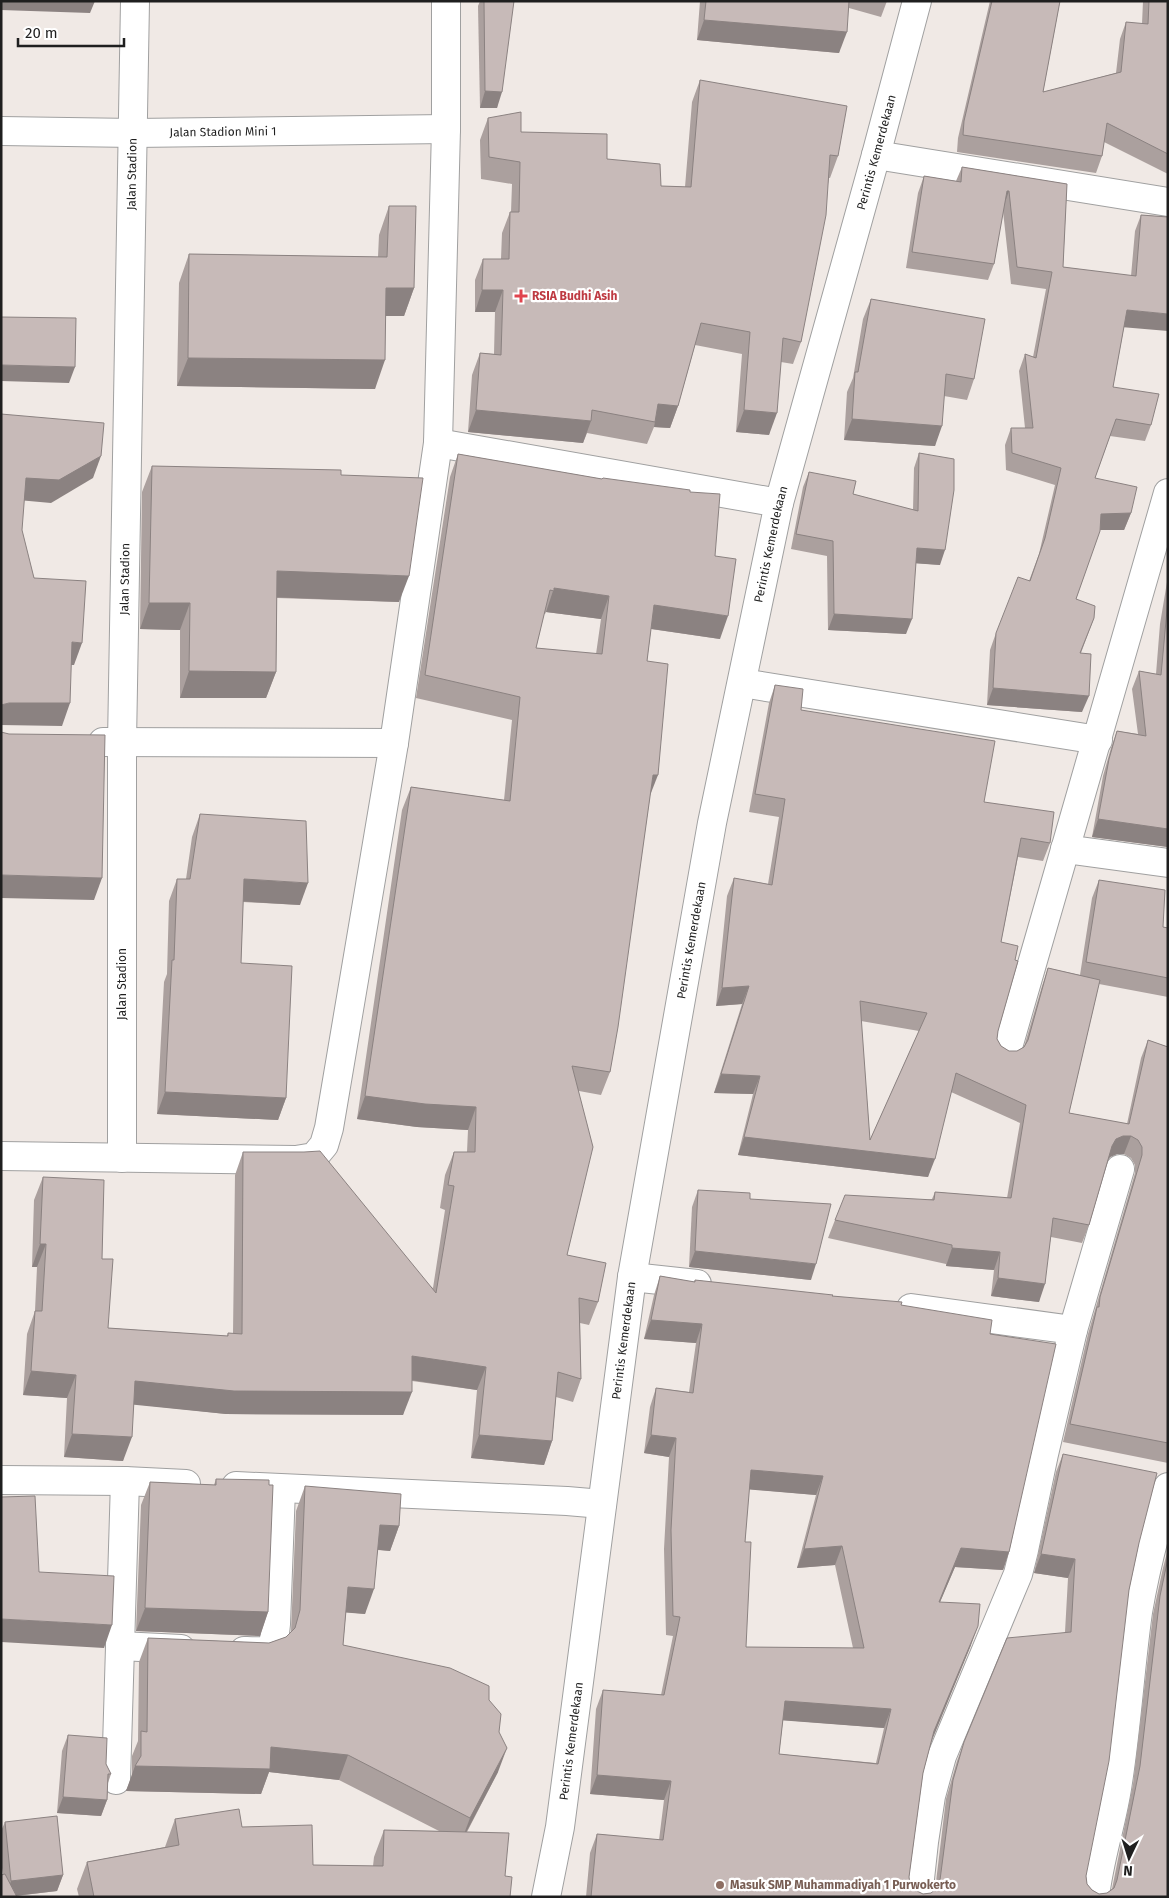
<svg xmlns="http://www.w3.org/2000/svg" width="1169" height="1898" font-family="'Fira Sans',sans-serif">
	<rect width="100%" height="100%" fill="#f0e9e5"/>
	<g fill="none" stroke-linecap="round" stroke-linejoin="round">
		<defs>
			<g id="minor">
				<path id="s1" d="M 1,131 L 134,133 L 446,129"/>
				<path d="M 876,155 L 1168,202"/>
				<path d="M 438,443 L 779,503"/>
				<path d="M 742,683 L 1098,740"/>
				<path d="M 103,742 L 394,743"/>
				<path d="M 1065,849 L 1168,863"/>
				<path d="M 1006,1054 L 1168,493"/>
				<path d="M 1,1156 L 296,1160 L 314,1157 L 324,1145 L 329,1128 L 394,743 L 438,443 L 446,129 L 446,1"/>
				<path id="s2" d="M 122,1158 L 122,743 L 135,1"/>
				<path d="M 632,1277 L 697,1284"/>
				<path d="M 911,1308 L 1073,1330 L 1044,1454 L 1024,1550 L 1018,1574 L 942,1756 L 931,1796 L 924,1842 L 918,1897"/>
				<path d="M 1073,1330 L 1120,1169"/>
				<path d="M 1,1480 L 125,1481 L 186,1484"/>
				<path d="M 236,1486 L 567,1501 L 602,1504"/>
				<path d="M 120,1646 L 181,1649"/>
				<path d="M 244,1651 C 272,1652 273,1653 276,1624 L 281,1489"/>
				<path d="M 116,1780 L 125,1481"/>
				<path id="s3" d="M 546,1897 L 560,1827 L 632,1277 L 712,823 L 779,503 L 876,155 L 917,1"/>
				<path d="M 1095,1897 C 1099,1858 1113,1820 1118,1782 C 1127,1725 1130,1669 1138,1612 C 1145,1570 1156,1528 1168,1487"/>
			</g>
		</defs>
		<use href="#minor" stroke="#a0a0a0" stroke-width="30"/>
		<use href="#minor" stroke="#fff" stroke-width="28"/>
	</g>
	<g fill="#aba09e" fill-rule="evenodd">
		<path d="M 480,1 L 514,1 L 497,108 L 480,108 L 478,6 Z"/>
		<path d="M 700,1 L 887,1 L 881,17 L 849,8 L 839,53 L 697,40 Z"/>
		<path d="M 990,1 L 1060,1 L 1043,92 L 1116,73 L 1120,39 L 1126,22 L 1142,24 L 1143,1 L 1168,1 L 1168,174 L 1104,142 L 1102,156 L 1096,173 L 957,152 L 958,138 Z"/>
		<path d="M 700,80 L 838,156 L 830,178 L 829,178 L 801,342 L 793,364 L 781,362 L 769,435 L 736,432 L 742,354 L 695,345 L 678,406 L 670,428 L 654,427 L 647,444 L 587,433 L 583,443 L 468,432 L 472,375 L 480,353 L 494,354 L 495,312 L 475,312 L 475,280 L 483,259 L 501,259 L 502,233 L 510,212 L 511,212 L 512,184 L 481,179 L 480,140 L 488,118 L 521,132 L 607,159 L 661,186 L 685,187 L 692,102 Z"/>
		<path d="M 962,167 L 1067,184 L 1063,267 L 1131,276 L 1135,231 L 1141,215 L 1168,217 L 1124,327 L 1113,387 L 1151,425 L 1145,441 L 1110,436 L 1095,478 L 1131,513 L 1124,530 L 1100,530 L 1076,599 L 1094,618 L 1081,653 L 1082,712 L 987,705 L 990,650 L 996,633 L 1029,581 L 1039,554 L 1055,485 L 1006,470 L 1005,445 L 1011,428 L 1025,428 L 1019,371 L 1025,354 L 1033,357 L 1046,289 L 1011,284 L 1003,211 L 994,264 L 988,280 L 906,268 L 918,193 L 924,176 L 956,181 Z"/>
		<path d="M 389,206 L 414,288 L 404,316 L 386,316 L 375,389 L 177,386 L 179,283 L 189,254 L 378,257 L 379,235 Z"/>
		<path d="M 871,299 L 974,379 L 967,400 L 944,396 L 935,446 L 844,440 L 847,392 L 853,378 L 863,319 Z"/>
		<path d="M 919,453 L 940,565 L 916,563 L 906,634 L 828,630 L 827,556 L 791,549 L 803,487 L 809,472 L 853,494 L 913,510 L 914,468 Z"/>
		<path d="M 458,454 L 602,479 L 690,492 L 715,556 L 720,639 L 651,629 L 647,661 L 650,797 L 610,1072 L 601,1095 L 579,1091 L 567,1255 L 598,1302 L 589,1325 L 580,1323 L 581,1379 L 573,1402 L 556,1397 L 552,1441 L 544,1465 L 471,1458 L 477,1390 L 412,1381 L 403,1415 L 226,1414 L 134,1404 L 123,1461 L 64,1457 L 67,1398 L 23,1395 L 27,1334 L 35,1311 L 37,1267 L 32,1267 L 34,1200 L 43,1177 L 102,1259 L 108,1328 L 227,1336 L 228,1333 L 233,1334 L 235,1175 L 243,1152 L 433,1288 L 445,1210 L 440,1208 L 445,1175 L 454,1152 L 467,1152 L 468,1130 L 417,1127 L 357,1119 L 402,810 L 411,787 L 504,800 L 512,720 L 416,698 L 450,477 ZM 546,612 L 601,619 L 596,654 L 536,648 L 544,614 L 545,614 Z"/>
		<path d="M 152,466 L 341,475 L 399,602 L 277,598 L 276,672 L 266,698 L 180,698 L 180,630 L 140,629 L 142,492 Z"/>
		<path d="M 1168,576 L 1168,847 L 1092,837 L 1103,776 L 1111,748 L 1117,731 L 1138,734 L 1132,689 L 1139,671 L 1156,674 L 1160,624 Z"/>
		<path d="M 775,685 L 801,710 L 984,802 L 1050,843 L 1043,861 L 1018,857 L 1001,942 L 997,1039 L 1001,1046 L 1009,1051 L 1017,1051 L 1024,1047 L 1042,986 L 1048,968 L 1080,975 L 1092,898 L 1099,880 L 1163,927 L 1168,928 L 1168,997 L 1099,984 L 1069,1113 L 1127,1124 L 1141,1058 L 1148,1040 L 1168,1047 L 1168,1463 L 1063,1442 L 1088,1334 L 1135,1173 L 1135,1165 L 1131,1158 L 1124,1154 L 1117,1154 L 1110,1157 L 1108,1161 L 1089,1225 L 1082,1243 L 1051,1237 L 1039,1302 L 991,1296 L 994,1270 L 946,1266 L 946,1264 L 828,1238 L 835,1220 L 932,1199 L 935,1192 L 1007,1198 L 1020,1123 L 951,1092 L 928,1177 L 738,1155 L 753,1094 L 714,1093 L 742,1004 L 716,1006 L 727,896 L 734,878 L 768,884 L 779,817 L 749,812 L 769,703 ZM 861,1021 L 919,1031 L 870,1140 Z"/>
		<path d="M 200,814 L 300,905 L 243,902 L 241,963 L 286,1098 L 278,1120 L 157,1114 L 164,982 L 167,974 L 169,901 L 177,879 L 186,879 L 192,837 Z"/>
		<path d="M 698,1190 L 811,1280 L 689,1267 L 692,1207 Z"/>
		<path d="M 660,1276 L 694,1282 L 695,1280 L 832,1296 L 901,1305 L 990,1334 L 1009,1552 L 1003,1570 L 955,1567 L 940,1602 L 971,1645 L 932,1739 L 923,1773 L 909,1877 L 910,1884 L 915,1890 L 923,1894 L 931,1893 L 935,1890 L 946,1799 L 957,1761 L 964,1742 L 1065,1632 L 1068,1578 L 1034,1573 L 1056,1472 L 1063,1454 L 1139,1543 L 1129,1590 L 1086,1876 L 1087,1884 L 1092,1890 L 1099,1894 L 1107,1893 L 1112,1889 L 1133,1784 L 1153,1614 L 1163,1568 L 1168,1549 L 1168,1897 L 586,1897 L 590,1853 L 597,1834 L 659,1840 L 664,1800 L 590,1794 L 596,1709 L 603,1690 L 661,1695 L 673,1636 L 666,1635 L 664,1549 L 669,1457 L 644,1453 L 650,1407 L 656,1388 L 689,1392 L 696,1343 L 644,1339 L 654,1295 ZM 749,1489 L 816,1495 L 797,1568 L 835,1565 L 853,1648 L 746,1647 L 745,1542 ZM 783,1720 L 884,1728 L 876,1763 L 779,1754 Z"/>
		<path d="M 216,1479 L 268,1612 L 260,1636 L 136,1631 L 141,1505 L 150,1482 L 214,1485 Z"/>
		<path d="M 305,1486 L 399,1526 L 390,1551 L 378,1550 L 365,1614 L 346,1612 L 343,1645 L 489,1700 L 499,1732 L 498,1772 L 467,1832 L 505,1876 L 510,1897 L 79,1897 L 77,1889 L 87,1862 L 165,1847 L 175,1819 L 242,1827 L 313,1865 L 373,1866 L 374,1857 L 384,1830 L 439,1831 L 339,1780 L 269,1772 L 261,1794 L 126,1791 L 132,1776 L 132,1756 L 138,1741 L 139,1662 L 148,1638 L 269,1643 L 286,1637 L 291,1632 L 296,1511 Z"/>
		<path d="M 68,1735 L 106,1764 L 111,1774 L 108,1783 L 107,1800 L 101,1816 L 57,1813 L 62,1751 Z"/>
		<path d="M 5,1822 L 63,1875 L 57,1891 L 16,1896 L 3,1874 L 1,1862 L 1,1831 Z"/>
	</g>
	<g fill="#8b8281">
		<path d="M 1,1 L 95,1 L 90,13 L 1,10 Z"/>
		<path d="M 704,20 L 847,32 L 839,53 L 697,40 Z"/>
		<path d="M 485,91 L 502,92 L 497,108 L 480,108 Z"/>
		<path d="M 1007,191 L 1009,191 L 1003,208 Z"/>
		<path d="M 386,288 L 414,288 L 404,316 L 376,316 Z"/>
		<path d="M 482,290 L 503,290 L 495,312 L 475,312 Z"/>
		<path d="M 1127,310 L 1168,314 L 1168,331 L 1121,327 Z"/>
		<path d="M 188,358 L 385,360 L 375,389 L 177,386 Z"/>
		<path d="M 1,365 L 75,367 L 69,383 L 1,381 Z"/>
		<path d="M 658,404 L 678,406 L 670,428 L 654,427 L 655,422 Z"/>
		<path d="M 476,410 L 591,421 L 583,443 L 468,432 Z"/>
		<path d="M 744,410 L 777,413 L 769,435 L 736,432 Z"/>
		<path d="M 852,419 L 942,426 L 935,446 L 844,440 Z"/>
		<path d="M 101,456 L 93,478 L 51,503 L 18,500 L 26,478 Z"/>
		<path d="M 1131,513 L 1124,530 L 1095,530 L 1101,514 Z"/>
		<path d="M 917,548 L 945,550 L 940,565 L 911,563 Z"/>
		<path d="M 277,571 L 409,576 L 399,602 L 267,597 Z"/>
		<path d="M 554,588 L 609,596 L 601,619 L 546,612 Z"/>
		<path d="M 149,603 L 190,603 L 180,630 L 140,629 Z"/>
		<path d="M 654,605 L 728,616 L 720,639 L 645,628 Z"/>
		<path d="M 834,614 L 912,619 L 906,634 L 828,630 Z"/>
		<path d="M 72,642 L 82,643 L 74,665 L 63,665 Z"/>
		<path d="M 189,671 L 276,672 L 266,698 L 180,698 Z"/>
		<path d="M 993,688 L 1089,696 L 1082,712 L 987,705 Z"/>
		<path d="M 9,703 L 70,703 L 62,726 L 1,725 L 1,705 Z"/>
		<path d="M 653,775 L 658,775 L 649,798 Z"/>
		<path d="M 1098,819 L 1168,829 L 1168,847 L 1092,837 Z"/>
		<path d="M 1,875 L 102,878 L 94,900 L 1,898 Z"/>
		<path d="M 244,879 L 308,883 L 300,905 L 236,901 Z"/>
		<path d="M 749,986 L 742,1004 L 716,1006 L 722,988 Z"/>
		<path d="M 721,1074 L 760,1076 L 753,1094 L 714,1093 Z"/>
		<path d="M 165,1092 L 286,1098 L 278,1120 L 157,1114 Z"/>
		<path d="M 365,1096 L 476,1107 L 468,1130 L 417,1127 L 357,1119 Z"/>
		<path d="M 1123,1136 L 1131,1136 L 1124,1154 L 1117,1154 L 1110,1157 L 1105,1164 L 1112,1146 L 1116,1139 Z"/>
		<path d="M 744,1137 L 935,1159 L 928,1177 L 738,1155 Z"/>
		<path d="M 40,1244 L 46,1244 L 37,1267 L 32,1267 Z"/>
		<path d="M 952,1248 L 1000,1252 L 994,1270 L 946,1266 Z"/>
		<path d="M 695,1251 L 816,1264 L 811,1280 L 689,1267 Z"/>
		<path d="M 998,1278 L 1045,1284 L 1039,1302 L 991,1296 Z"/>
		<path d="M 651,1320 L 702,1324 L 696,1343 L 644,1339 Z"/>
		<path d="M 412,1356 L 486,1367 L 477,1390 L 404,1379 Z"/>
		<path d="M 31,1371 L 76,1375 L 67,1398 L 23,1395 Z"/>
		<path d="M 135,1381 L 412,1392 L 403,1415 L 226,1414 L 127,1404 Z"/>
		<path d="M 72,1434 L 132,1437 L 123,1461 L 64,1457 Z"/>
		<path d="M 479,1435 L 552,1441 L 544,1465 L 471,1458 Z"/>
		<path d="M 651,1435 L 676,1438 L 669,1457 L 644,1453 Z"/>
		<path d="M 751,1470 L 823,1476 L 816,1495 L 744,1489 Z"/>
		<path d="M 380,1525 L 399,1526 L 390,1551 L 371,1549 Z"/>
		<path d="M 842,1546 L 835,1565 L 797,1568 L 804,1549 Z"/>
		<path d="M 961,1548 L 1009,1552 L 1003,1570 L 955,1567 L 932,1621 L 939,1602 Z"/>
		<path d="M 1041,1554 L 1075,1559 L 1068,1578 L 1034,1573 Z"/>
		<path d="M 348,1587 L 374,1589 L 365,1614 L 339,1612 Z"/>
		<path d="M 145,1608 L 268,1612 L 260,1636 L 136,1631 Z"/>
		<path d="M 1,1619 L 112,1625 L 104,1648 L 1,1642 Z"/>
		<path d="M 978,1626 L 971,1645 L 928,1750 L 934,1731 Z"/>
		<path d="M 785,1701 L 891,1709 L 884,1728 L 778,1720 Z"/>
		<path d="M 271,1747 L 348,1755 L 339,1780 L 269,1772 L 261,1794 L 126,1791 L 135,1766 Z"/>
		<path d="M 507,1748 L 498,1772 L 461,1842 L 470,1818 Z"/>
		<path d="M 597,1775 L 671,1781 L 664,1800 L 590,1794 Z"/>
		<path d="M 63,1797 L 107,1800 L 101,1816 L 57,1813 Z"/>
		<path d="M 63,1875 L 57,1891 L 5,1897 L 11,1881 Z"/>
	</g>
	<g fill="#c7bab8" stroke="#8b8281" fill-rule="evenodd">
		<path d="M 484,1 L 514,1 L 502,92 L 485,91 Z"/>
		<path d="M 706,1 L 849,1 L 847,32 L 704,20 Z"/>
		<path d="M 992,1 L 1060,1 L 1043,92 L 1121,72 L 1126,22 L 1148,24 L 1149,1 L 1168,1 L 1168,154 L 1107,123 L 1102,156 L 963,135 L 964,121 Z"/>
		<path d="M 700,80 L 847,106 L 838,156 L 830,155 L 826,215 L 801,342 L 783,338 L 777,413 L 744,410 L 750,332 L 701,323 L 678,406 L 658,404 L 655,422 L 592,410 L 591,421 L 476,410 L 480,353 L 501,355 L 503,290 L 482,290 L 483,259 L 509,259 L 510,212 L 519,212 L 520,162 L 489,157 L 488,118 L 521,112 L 521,132 L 607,134 L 607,159 L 660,164 L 661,186 L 691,187 Z"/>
		<path d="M 962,167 L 1067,184 L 1063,267 L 1136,276 L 1141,215 L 1168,217 L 1168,314 L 1127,310 L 1113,387 L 1159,394 L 1151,425 L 1116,419 L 1095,478 L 1137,487 L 1131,513 L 1101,514 L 1100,531 L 1076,599 L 1095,606 L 1094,618 L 1080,653 L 1091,654 L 1089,696 L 993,688 L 996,633 L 1018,577 L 1030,581 L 1045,538 L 1061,468 L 1012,453 L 1011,428 L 1033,428 L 1025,354 L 1036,358 L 1052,272 L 1017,267 L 1009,191 L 1007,191 L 994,264 L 912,252 L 924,176 L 961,182 Z"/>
		<path d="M 389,206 L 416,206 L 414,288 L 386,288 L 385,360 L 188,358 L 189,254 L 387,257 Z"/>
		<path d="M 871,299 L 985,319 L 974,379 L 946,374 L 942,426 L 852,419 L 855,372 L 858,372 Z"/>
		<path d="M 1,317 L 76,318 L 75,367 L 1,365 Z"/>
		<path d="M 1,414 L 104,423 L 101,456 L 59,480 L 26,478 L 22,530 L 34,578 L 86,581 L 82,643 L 72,642 L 70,703 L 9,703 L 1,705 Z"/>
		<path d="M 919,453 L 954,459 L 954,490 L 945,550 L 917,548 L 912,619 L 834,614 L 833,541 L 796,534 L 809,472 L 856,481 L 853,494 L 918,511 Z"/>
		<path d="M 458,454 L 602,479 L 603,478 L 690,490 L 690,492 L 720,494 L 715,556 L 736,559 L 728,616 L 654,605 L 647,661 L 668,664 L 658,775 L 653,775 L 618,1027 L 610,1072 L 572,1066 L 593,1147 L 567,1255 L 606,1263 L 598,1302 L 579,1298 L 581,1379 L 558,1372 L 552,1441 L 479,1435 L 486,1367 L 412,1356 L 412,1392 L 234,1391 L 135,1381 L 132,1437 L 72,1434 L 76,1375 L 31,1371 L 35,1311 L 42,1311 L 46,1244 L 40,1244 L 43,1177 L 104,1180 L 102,1259 L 113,1259 L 108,1328 L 228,1336 L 228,1333 L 242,1334 L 243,1152 L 304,1152 L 320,1151 L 436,1293 L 454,1186 L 448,1185 L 454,1152 L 475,1152 L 476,1107 L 425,1104 L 365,1096 L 411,787 L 510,801 L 520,697 L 425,675 ZM 554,588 L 609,596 L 602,654 L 536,648 L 550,590 L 554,591 Z"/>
		<path d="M 152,466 L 341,470 L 341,475 L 423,478 L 409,576 L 277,571 L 276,672 L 189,671 L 190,603 L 149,603 Z"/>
		<path d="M 1168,599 L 1168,829 L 1098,819 L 1109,759 L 1117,731 L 1146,736 L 1139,671 L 1161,675 Z"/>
		<path d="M 775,685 L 803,689 L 801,710 L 995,741 L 984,802 L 1054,812 L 1050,843 L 1021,838 L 1001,942 L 1018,946 L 1015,960 L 1018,961 L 998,1031 L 997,1039 L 1001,1046 L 1009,1051 L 1017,1051 L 1024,1047 L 1028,1040 L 1048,968 L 1100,980 L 1069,1113 L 1129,1124 L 1148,1040 L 1168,1047 L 1168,1443 L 1070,1424 L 1095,1316 L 1097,1307 L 1099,1307 L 1100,1297 L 1142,1155 L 1142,1147 L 1138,1140 L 1131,1136 L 1123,1136 L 1116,1139 L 1112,1146 L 1089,1225 L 1053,1218 L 1045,1284 L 998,1278 L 1000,1252 L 952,1248 L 952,1245 L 835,1220 L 845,1195 L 934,1200 L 935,1192 L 1011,1198 L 1026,1105 L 956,1073 L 935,1159 L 744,1137 L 760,1076 L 721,1074 L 749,986 L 722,988 L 734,878 L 772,885 L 785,799 L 755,794 ZM 860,1001 L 927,1013 L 870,1140 Z"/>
		<path d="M 1,732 L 9,734 L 105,735 L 102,878 L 1,875 Z"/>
		<path d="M 200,814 L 306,821 L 308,883 L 244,879 L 241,963 L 292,966 L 286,1098 L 165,1092 L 172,960 L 174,960 L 177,879 L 190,879 Z"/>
		<path d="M 1099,880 L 1165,890 L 1163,927 L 1168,928 L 1168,978 L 1086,962 Z"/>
		<path d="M 698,1190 L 750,1193 L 750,1199 L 831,1204 L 816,1264 L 695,1251 Z"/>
		<path d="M 660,1276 L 695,1282 L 695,1280 L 833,1295 L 832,1296 L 902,1302 L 901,1305 L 992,1320 L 990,1334 L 1056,1344 L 1009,1552 L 961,1548 L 939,1602 L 980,1604 L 978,1626 L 934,1731 L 923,1773 L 909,1877 L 910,1884 L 915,1890 L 923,1894 L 931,1893 L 937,1888 L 940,1880 L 953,1780 L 964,1742 L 1007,1638 L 1071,1632 L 1075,1559 L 1041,1554 L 1063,1454 L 1157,1473 L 1139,1543 L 1129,1590 L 1109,1761 L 1086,1876 L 1087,1884 L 1092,1890 L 1099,1894 L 1107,1893 L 1114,1888 L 1117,1880 L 1140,1766 L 1160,1596 L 1168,1558 L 1168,1897 L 591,1897 L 597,1834 L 663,1840 L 671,1781 L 597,1775 L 603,1690 L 664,1695 L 680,1617 L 673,1616 L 671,1530 L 676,1438 L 651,1435 L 656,1388 L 693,1393 L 702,1324 L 651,1320 ZM 751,1470 L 823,1476 L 804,1549 L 842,1546 L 864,1648 L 746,1647 L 751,1542 L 745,1542 ZM 785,1701 L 891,1709 L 878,1764 L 779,1754 Z"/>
		<path d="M 216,1479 L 269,1480 L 269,1485 L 273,1485 L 268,1612 L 145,1608 L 150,1482 L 216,1485 Z"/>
		<path d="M 305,1486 L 401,1494 L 399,1526 L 380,1525 L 374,1589 L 348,1587 L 343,1645 L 450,1668 L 489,1686 L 489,1700 L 501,1714 L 499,1732 L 507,1748 L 470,1818 L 348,1755 L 271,1747 L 270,1769 L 135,1766 L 141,1756 L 141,1731 L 147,1732 L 148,1638 L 269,1643 L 286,1637 L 295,1628 L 300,1610 Z"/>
		<path d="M 35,1496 L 39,1572 L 114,1576 L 112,1625 L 1,1619 L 1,1497 Z"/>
		<path d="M 68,1735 L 107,1738 L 106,1764 L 111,1774 L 108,1774 L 107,1800 L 63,1797 Z"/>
		<path d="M 239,1809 L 242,1827 L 312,1825 L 313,1865 L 383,1866 L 384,1830 L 509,1833 L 505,1876 L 512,1877 L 510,1897 L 94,1897 L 87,1862 L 179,1845 L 175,1819 Z"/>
		<path d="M 57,1816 L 63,1875 L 11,1881 L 5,1822 Z"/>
		<path d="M 5,1874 L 17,1897 L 1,1897 L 1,1875 Z"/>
	</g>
	<path fill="#e0444e" stroke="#fff" stroke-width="2" d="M518.5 288.5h5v5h5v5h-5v5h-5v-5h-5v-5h5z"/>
	<circle fill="#8d6e63" stroke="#fff" stroke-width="2" cx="720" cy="1885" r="5"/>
	<g text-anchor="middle" stroke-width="4.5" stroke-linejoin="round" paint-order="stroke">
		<g font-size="12" fill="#1f1f1f" stroke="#fff">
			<text dy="4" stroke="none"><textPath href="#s1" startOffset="222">Jalan Stadion Mini 1</textPath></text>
			<text dy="4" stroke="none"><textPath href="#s3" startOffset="1778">Perintis Kemerdekaan</textPath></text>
			<text dy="4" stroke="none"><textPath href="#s2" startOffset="984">Jalan Stadion</textPath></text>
			<text dy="4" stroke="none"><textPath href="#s3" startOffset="1372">Perintis Kemerdekaan</textPath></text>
			<text dy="4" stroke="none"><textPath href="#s2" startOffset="579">Jalan Stadion</textPath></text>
			<text dy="4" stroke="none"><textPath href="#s3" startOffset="968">Perintis Kemerdekaan</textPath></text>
			<text transform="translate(122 984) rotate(-90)" y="4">Jalan Stadion</text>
			<text dy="4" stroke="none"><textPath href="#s3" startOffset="562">Perintis Kemerdekaan</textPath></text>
			<text dy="4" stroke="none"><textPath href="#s3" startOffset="158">Perintis Kemerdekaan</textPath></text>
		</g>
		<g font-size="12" font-weight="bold" fill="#be3a42" stroke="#fff" text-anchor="start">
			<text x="532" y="300">RSIA Budhi Asih</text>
		</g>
		<g font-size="12" font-weight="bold" fill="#785e54" stroke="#fff" text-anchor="start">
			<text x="730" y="1889">Masuk SMP Muhammadiyah 1 Purwokerto</text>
		</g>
	</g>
	<rect width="1169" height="1898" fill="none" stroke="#1f1f1f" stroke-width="5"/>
	<g transform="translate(1129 1858) rotate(184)" stroke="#ffffff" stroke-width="4" paint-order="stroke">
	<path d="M0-4L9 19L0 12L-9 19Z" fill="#1f1f1f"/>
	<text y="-8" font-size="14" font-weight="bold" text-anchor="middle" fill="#1f1f1f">N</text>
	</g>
	<path d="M18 38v8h106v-8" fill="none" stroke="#1f1f1f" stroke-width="2.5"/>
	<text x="25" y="38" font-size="15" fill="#1f1f1f" stroke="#ffffff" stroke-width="4" paint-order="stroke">20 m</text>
</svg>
